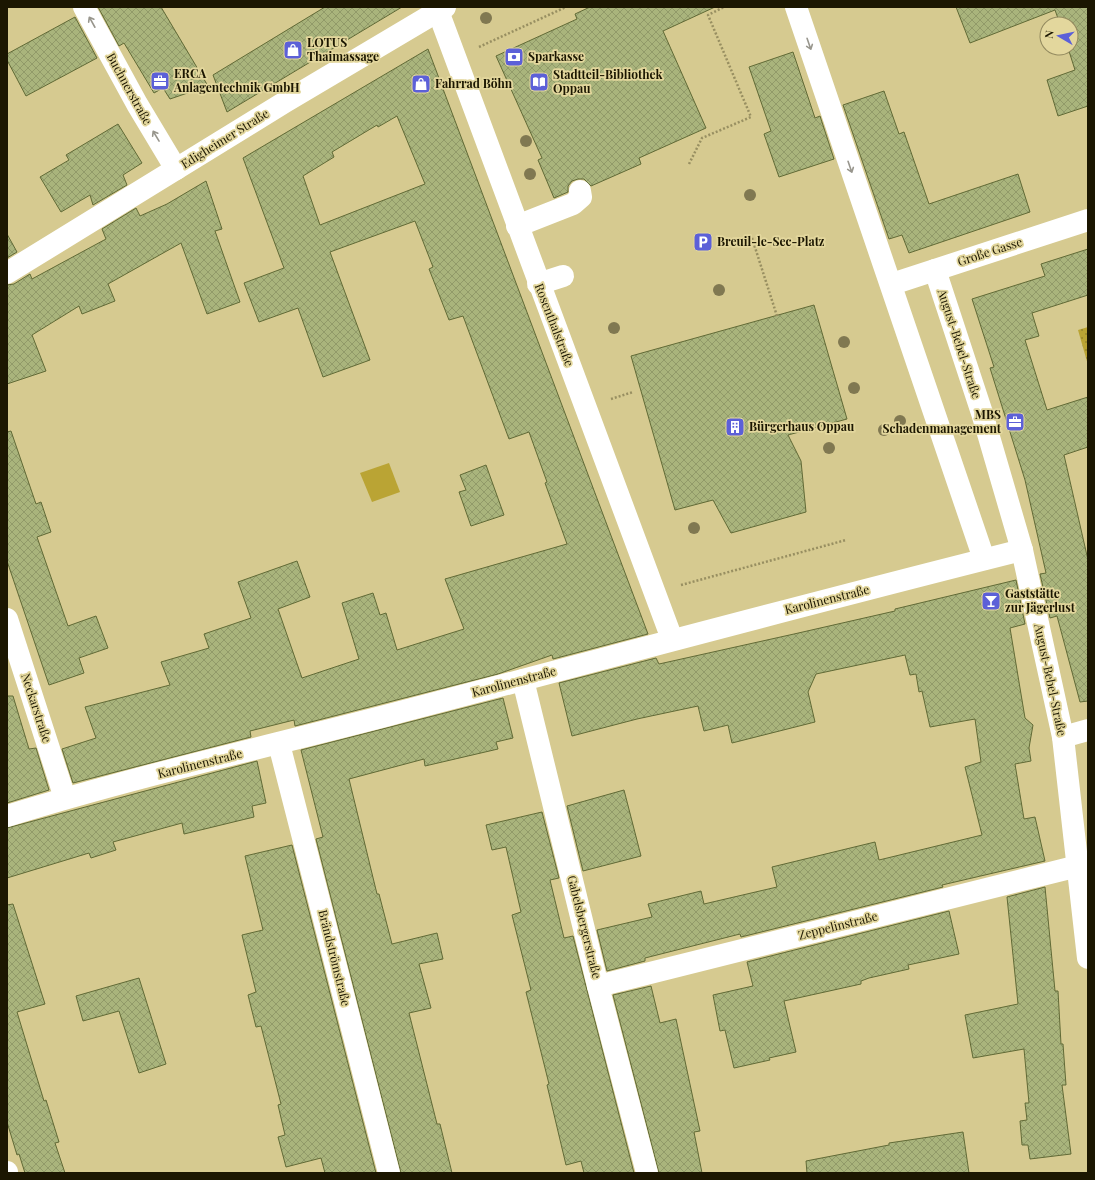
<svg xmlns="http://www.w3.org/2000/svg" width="1095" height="1180" font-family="'Playfair Display',serif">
	<defs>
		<pattern id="grass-dots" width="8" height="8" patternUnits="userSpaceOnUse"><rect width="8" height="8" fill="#baa434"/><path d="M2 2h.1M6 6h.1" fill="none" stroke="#96852a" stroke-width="1.8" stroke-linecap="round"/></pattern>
		<pattern id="building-cross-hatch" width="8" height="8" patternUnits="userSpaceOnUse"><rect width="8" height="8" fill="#a9b47c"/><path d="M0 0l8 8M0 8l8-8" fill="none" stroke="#919a69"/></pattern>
	</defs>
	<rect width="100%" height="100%" fill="#d6ca90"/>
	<path fill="url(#grass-dots)" d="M 1088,327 L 1088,365 L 1078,330 Z"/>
	<path fill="#baa434" d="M 389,463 L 400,492 L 372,502 L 360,473 Z"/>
	<g fill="url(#building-cross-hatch)" stroke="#616a36" fill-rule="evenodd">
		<path d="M 98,7 L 161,7 L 208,86 L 170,99 L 163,88 L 154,93 L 124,43 L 119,46 Z"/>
		<path d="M 325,7 L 402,7 L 227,112 L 213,75 Z"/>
		<path d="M 590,7 L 715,7 L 663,31 L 706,128 L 639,158 L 641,164 L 591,186 L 584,179 L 578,179 L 572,181 L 568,186 L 568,192 L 554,198 L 538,160 L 542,158 L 496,56 L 577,19 L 575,14 Z"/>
		<path d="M 956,7 L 1088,7 L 1088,106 L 1058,116 L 1047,80 L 1075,70 L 1068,48 L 1071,48 L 1071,24 L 1060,24 L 1055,10 L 970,43 Z"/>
		<path d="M 75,17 L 97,58 L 26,96 L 7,60 L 7,54 Z"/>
		<path d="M 428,49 L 648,634 L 553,659 L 552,655 L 498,674 L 295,726 L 294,720 L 250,731 L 251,737 L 73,783 L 62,749 L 96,738 L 85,707 L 170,685 L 161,662 L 209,648 L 204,634 L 251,618 L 238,582 L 297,561 L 310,597 L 278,609 L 302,678 L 359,659 L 342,603 L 373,593 L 380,615 L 386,613 L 397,650 L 464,629 L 445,579 L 567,544 L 545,483 L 547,482 L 529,432 L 509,439 L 463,316 L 449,320 L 429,269 L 433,267 L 415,221 L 330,252 L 370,360 L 323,377 L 298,308 L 259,322 L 244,283 L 284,268 L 243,158 ZM 397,116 L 425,184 L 320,225 L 303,176 L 334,157 L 332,152 L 377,125 L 378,127 Z"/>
		<path d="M 793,52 L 815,118 L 820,116 L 834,159 L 779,177 L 764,134 L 771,131 L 749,67 Z"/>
		<path d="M 884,91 L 899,134 L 904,132 L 929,204 L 1018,174 L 1030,212 L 909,253 L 902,235 L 889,239 L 843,105 Z"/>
		<path d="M 118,124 L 142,163 L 123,175 L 127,185 L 93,205 L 90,195 L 61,212 L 40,177 L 69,160 L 66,155 Z"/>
		<path d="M 206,181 L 222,229 L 215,231 L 240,302 L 207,314 L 181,243 L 108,284 L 115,301 L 82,314 L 79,306 L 32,335 L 46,371 L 7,384 L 7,285 L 14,284 L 30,274 L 32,279 L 106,239 L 102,229 L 136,208 L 140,216 L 167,204 Z"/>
		<path d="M 7,234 L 17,252 L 7,258 Z"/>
		<path d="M 1088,249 L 1088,295 L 1032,313 L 1039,336 L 1025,340 L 1047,410 L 1088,397 L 1088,447 L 1064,455 L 1088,560 L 1088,701 L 1080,702 L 1057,616 L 1050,618 L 1040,574 L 1046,573 L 1025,480 L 990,368 L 994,367 L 972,299 L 1045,276 L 1041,264 Z"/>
		<path d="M 814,305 L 847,419 L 788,435 L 801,461 L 806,512 L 731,533 L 713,500 L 675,510 L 631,356 Z"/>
		<path d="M 11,431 L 36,504 L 41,502 L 51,532 L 37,537 L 68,626 L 96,616 L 108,648 L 79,658 L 84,673 L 49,685 L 7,561 L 7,432 Z"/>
		<path d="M 486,465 L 504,515 L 471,526 L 459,492 L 466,490 L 460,475 Z"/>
		<path d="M 1016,580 L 1025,624 L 1010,628 L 1025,718 L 1033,725 L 1029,748 L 1031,761 L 1015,764 L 1024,819 L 1035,817 L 1045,861 L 942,885 L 943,887 L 741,937 L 740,934 L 645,958 L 645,961 L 607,971 L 597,930 L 652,917 L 648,904 L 701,891 L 704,904 L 777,887 L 772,867 L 875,842 L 879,860 L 982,835 L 965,767 L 981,762 L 975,719 L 930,727 L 922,691 L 919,692 L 916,674 L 910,675 L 905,655 L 816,674 L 808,692 L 815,722 L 732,743 L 728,725 L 704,731 L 698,706 L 637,719 L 572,736 L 559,683 L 656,658 L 659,664 L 794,634 L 895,611 L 895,609 Z"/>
		<path d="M 7,696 L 13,696 L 29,749 L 36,748 L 49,790 L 7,803 Z"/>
		<path d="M 503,698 L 513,738 L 496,742 L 498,749 L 425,766 L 424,759 L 349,779 L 377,894 L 379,894 L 392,944 L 437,933 L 443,959 L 419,964 L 431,1008 L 409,1013 L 437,1124 L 440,1124 L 452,1173 L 401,1173 L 316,839 L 323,837 L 301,750 Z"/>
		<path d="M 257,761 L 266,803 L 252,806 L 254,817 L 184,834 L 182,823 L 113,842 L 116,850 L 91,858 L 89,853 L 7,878 L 7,828 Z"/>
		<path d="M 624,790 L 641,856 L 583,871 L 567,806 Z"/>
		<path d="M 542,812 L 559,878 L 550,880 L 564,938 L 573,936 L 634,1173 L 584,1173 L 581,1161 L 566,1165 L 547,1085 L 549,1084 L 526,992 L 531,990 L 512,915 L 521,912 L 506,847 L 492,850 L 486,825 Z"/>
		<path d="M 292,845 L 376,1173 L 325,1173 L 321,1158 L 286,1167 L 278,1137 L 285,1135 L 278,1105 L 281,1104 L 261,1026 L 256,1027 L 248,995 L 256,992 L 242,935 L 263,930 L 245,856 Z"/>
		<path d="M 1045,887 L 1055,991 L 1058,991 L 1061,1044 L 1063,1044 L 1066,1085 L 1062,1085 L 1071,1154 L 1030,1159 L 1028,1145 L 1022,1145 L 1020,1121 L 1027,1120 L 1025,1103 L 1029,1103 L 1024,1049 L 973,1058 L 965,1015 L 1018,1004 L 1007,897 Z"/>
		<path d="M 13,904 L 45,1004 L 17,1012 L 44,1101 L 46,1100 L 59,1142 L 55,1143 L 65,1173 L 25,1173 L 19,1154 L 17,1155 L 7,1122 L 7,905 Z"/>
		<path d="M 949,911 L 959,954 L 908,965 L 909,969 L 869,978 L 861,981 L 861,984 L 784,1001 L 796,1052 L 769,1058 L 770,1060 L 734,1068 L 725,1030 L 720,1031 L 713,995 L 753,986 L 747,962 Z"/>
		<path d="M 139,978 L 166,1064 L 139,1073 L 119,1011 L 83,1021 L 76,996 Z"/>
		<path d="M 651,986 L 660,1023 L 676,1019 L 700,1131 L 694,1132 L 702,1173 L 659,1173 L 613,995 Z"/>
		<path d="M 963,1132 L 969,1173 L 807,1173 L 806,1161 L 889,1145 L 889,1143 Z"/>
	</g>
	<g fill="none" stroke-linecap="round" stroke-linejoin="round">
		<g stroke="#988f61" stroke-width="2.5" stroke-dasharray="2 2" stroke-linecap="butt">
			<path d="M 479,47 L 566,7"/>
			<path d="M 689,164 L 702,138 L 751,117 L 708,15 L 724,7"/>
			<path d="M 752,238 L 777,316"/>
			<path d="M 611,399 L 633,392"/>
			<path d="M 681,585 L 846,540"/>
		</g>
		<g stroke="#fff" stroke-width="22">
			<path d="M 84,7 L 137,104 L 176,169"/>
			<path d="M 796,7 L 984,559"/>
			<path d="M 438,11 L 672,639"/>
			<path d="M 517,226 L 573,204 L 581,197 L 580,191"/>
			<path d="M 935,270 L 982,413 L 1022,550 L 1063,737 L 1088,958"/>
			<path d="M 7,273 L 285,102 L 445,7"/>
			<path d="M 538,284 L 563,276"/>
			<path d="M 892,284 L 1088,220"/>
			<path d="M 7,619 L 65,798"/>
			<path d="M 523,680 L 598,986 L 647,1173"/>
			<path d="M 1063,737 L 1088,730"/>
			<path d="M 279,744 L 389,1173"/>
			<path d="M 7,816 C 133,777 262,748 389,715 C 600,660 810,603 1022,550"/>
			<path d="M 598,986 L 1078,866"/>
			<path d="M 7,1172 L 7,1173"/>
		</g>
	</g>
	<g fill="#807851">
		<circle cx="486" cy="18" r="6"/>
		<circle cx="526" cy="141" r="6"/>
		<circle cx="530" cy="174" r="6"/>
		<circle cx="750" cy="195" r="6"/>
		<circle cx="719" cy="290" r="6"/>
		<circle cx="614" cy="328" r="6"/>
		<circle cx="844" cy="342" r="6"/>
		<circle cx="854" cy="388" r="6"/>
		<circle cx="900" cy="421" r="6"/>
		<circle cx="884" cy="430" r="6"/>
		<circle cx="829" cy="448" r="6"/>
		<circle cx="694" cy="528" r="6"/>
	</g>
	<defs><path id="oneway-shaft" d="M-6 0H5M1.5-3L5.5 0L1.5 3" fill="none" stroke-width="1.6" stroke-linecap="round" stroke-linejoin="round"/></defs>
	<g stroke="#98968d">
		<use href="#oneway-shaft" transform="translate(92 22) rotate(-119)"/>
		<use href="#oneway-shaft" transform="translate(809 44) rotate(71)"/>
		<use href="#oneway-shaft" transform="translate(156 136) rotate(-121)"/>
		<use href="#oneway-shaft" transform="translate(850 167) rotate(71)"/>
	</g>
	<defs>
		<symbol id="shop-square" viewBox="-11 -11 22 22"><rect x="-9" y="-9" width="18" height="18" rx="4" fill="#5c60d8" stroke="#e3d79d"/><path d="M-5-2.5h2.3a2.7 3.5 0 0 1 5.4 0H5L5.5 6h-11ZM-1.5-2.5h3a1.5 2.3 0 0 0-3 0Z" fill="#fff"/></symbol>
		<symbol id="bank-square" viewBox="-11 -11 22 22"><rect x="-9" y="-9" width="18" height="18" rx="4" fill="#5c60d8" stroke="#e3d79d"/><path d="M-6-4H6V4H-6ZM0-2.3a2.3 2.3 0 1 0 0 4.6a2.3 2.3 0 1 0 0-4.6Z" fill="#fff"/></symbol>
		<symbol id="office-square" viewBox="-11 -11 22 22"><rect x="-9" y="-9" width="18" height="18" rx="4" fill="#5c60d8" stroke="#e3d79d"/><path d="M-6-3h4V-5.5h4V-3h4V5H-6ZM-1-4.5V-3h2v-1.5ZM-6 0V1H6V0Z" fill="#fff"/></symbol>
		<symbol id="library-square" viewBox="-11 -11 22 22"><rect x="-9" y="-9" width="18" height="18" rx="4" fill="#5c60d8" stroke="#e3d79d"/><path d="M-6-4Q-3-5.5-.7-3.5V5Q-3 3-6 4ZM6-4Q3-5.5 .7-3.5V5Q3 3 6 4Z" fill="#fff"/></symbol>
		<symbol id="parking-square" viewBox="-11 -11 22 22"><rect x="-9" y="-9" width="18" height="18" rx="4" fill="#5c60d8" stroke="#e3d79d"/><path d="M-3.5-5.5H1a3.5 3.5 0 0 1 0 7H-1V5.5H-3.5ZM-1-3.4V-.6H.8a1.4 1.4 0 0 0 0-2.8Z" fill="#fff"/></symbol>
		<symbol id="building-square" viewBox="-11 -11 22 22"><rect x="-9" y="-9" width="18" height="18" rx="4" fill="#5c60d8" stroke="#e3d79d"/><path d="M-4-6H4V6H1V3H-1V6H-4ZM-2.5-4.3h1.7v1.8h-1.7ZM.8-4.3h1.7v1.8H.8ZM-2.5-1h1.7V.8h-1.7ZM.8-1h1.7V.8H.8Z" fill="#fff"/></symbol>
		<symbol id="bar-square" viewBox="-11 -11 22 22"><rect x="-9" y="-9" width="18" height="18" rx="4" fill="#5c60d8" stroke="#e3d79d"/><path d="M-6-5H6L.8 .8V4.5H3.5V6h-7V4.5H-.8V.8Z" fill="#fff"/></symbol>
	</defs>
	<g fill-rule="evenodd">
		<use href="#shop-square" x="282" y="39" width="22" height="22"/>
		<use href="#bank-square" x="503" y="46" width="22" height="22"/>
		<use href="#office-square" x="149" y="70" width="22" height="22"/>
		<use href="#library-square" x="528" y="71" width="22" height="22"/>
		<use href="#shop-square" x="410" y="73" width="22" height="22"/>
		<use href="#parking-square" x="692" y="231" width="22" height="22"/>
		<use href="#office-square" x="1004" y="411" width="22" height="22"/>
		<use href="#building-square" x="724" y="416" width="22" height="22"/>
		<use href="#bar-square" x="980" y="590" width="22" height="22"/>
	</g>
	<g text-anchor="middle" stroke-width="3.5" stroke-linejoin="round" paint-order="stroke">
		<g font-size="12" font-weight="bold" fill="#1b1601" stroke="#e3d79d" text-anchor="start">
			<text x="307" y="47">LOTUS<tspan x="307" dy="14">Thaimassage</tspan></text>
			<text x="528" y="61">Sparkasse</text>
			<text x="174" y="78">ERCA<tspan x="174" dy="14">Anlagentechnik GmbH</tspan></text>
			<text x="553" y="79">Stadtteil-Bibliothek<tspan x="553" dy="14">Oppau</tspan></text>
			<text x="435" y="88">Fahrrad Böhn</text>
			<text x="717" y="246">Breuil-le-Sec-Platz</text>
			<text x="1001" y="419" text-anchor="end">MBS<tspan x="1001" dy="14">Schadenmanagement</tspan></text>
			<text x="749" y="431">Bürgerhaus Oppau</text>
			<text x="1005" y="598">Gaststätte<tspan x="1005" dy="14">zur Jägerlust</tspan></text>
		</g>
		<g font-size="12" fill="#1b1601" stroke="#e3d79d">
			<text transform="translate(129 89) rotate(61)" y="4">Buchnerstraße</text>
			<text transform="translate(225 139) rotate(-32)" y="4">Edigheimer Straße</text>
			<text transform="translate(990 252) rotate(-18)" y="4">Große Gasse</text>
			<text transform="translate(554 325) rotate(69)" y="4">Rosenthalstraße</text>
			<text transform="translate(959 344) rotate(72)" y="4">August-Bebel-Straße</text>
			<text transform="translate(827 600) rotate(-14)" y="4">Karolinenstraße</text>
			<text transform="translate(1050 680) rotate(78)" y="4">August-Bebel-Straße</text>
			<text transform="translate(514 682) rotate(-15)" y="4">Karolinenstraße</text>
			<text transform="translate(36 708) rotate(72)" y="4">Neckarstraße</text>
			<text transform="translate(200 764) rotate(-14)" y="4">Karolinenstraße</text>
			<text transform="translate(838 926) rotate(-14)" y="4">Zeppelinstraße</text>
			<text transform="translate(584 927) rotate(76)" y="4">Gabelsbergerstraße</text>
			<text transform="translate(334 958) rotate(76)" y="4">Brändströmstraße</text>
		</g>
	</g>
	<rect width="1095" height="1180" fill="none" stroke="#1b1601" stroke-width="16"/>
	<g transform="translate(1059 36) rotate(279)"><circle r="19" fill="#e3d79d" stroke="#938a5f"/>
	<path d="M0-3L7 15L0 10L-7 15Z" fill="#5c60d8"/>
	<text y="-6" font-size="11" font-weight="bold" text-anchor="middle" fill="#1b1601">N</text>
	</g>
</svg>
